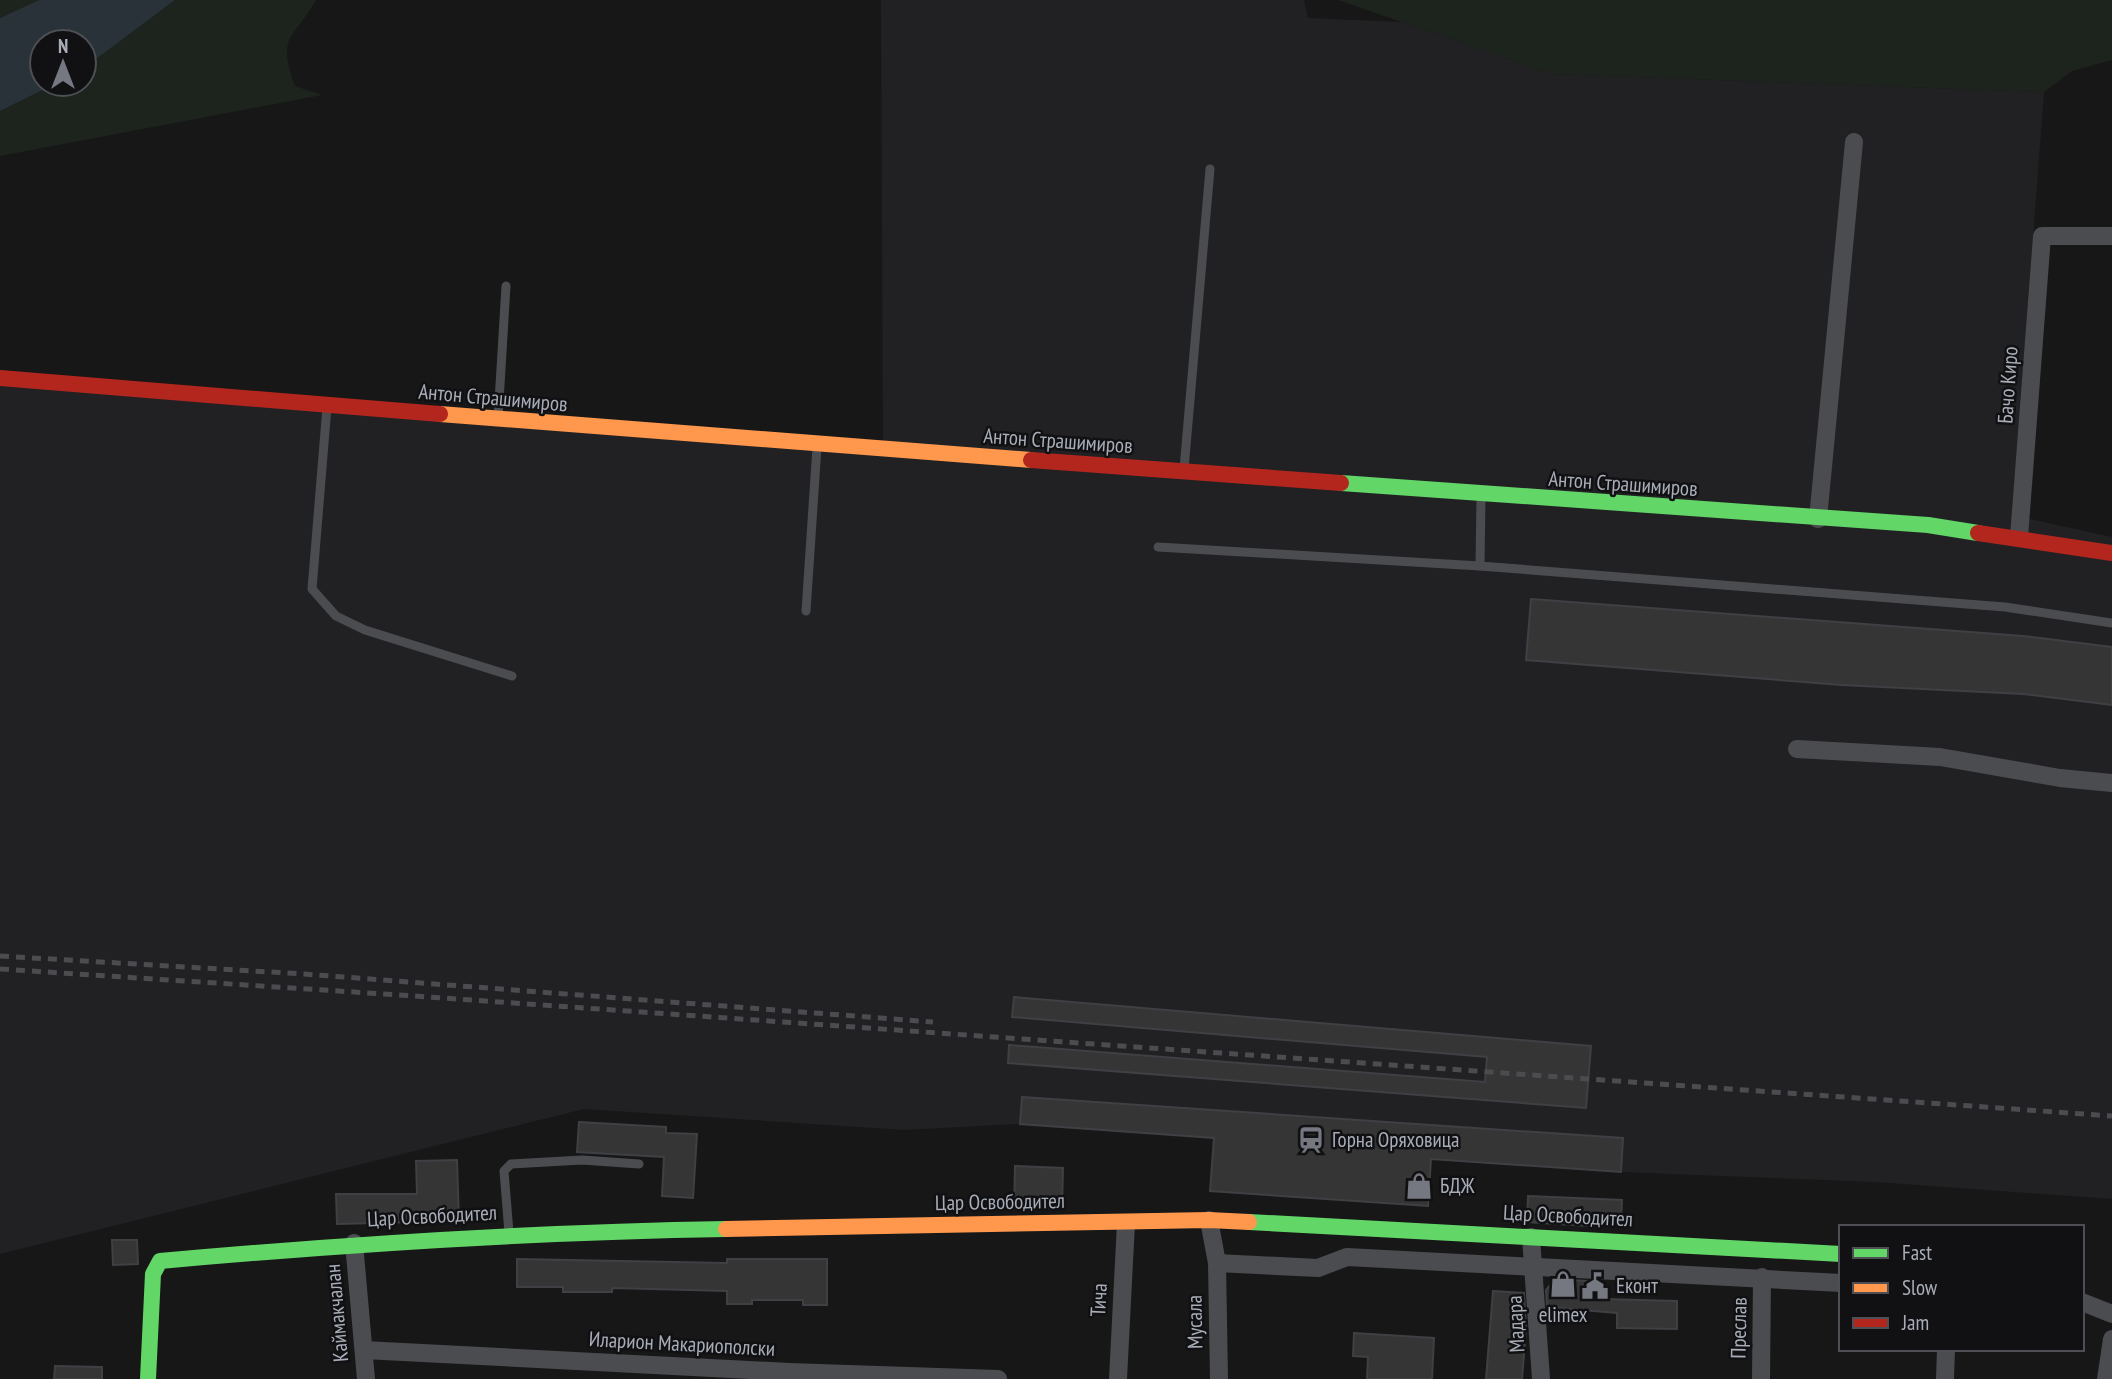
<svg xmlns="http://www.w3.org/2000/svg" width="2112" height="1379" font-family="'PT Sans Narrow',sans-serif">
	<rect width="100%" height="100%" fill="#171717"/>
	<path fill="#212123" d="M 881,0 L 1304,0 L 1308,18 L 1402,22 L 1552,74 L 2044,92 L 2012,515 L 2112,537 L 2112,1199 L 1876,1182 L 1621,1172 L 1431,1159 L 1210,1191 L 1213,1138 L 1020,1124 L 904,1130 L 584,1109 L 0,1254 L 0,378 L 883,450 Z"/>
	<g fill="#1d241e">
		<path d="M 0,0 L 39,0 L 0,18 Z"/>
		<path d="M 175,0 L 316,0 C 294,39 276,35 295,86 L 322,95 L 0,156 L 0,111 L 55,84 L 84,84 L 84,68 Z"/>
		<path d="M 1338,0 L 2112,0 L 2112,60 L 2072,71 L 2044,92 L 1552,74 Z"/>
	</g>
	<path fill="#2a3239" d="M 39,0 L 175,0 L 84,68 L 84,42 L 42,42 L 42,84 L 55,84 L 0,111 L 0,18 Z"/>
	<g fill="#353536" stroke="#3f4043" stroke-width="2">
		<path d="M 1531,599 L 2023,636 L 2112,647 L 2112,705 L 2023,694 L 1842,685 L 1526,660 Z"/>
		<path d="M 1014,997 L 1591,1046 L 1586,1108 L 1008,1063 L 1009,1045 L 1485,1082 L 1487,1057 L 1012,1017 Z"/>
		<path d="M 1022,1097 L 1623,1138 L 1621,1172 L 1431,1159 L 1428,1206 L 1210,1191 L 1214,1138 L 1020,1124 Z"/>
		<path d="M 579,1122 L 666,1127 L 666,1133 L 697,1134 L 693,1198 L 662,1196 L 664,1157 L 577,1152 Z"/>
		<path d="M 457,1160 L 459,1221 L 337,1224 L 336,1194 L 417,1194 L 416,1161 Z"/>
		<path d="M 1015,1166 L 1063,1168 L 1062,1208 L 1014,1209 Z"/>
		<path d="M 1528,1196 L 1622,1200 L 1621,1218 L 1589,1217 L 1588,1226 L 1527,1222 Z"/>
		<path d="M 112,1240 L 137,1240 L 138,1264 L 113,1265 Z"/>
		<path d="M 517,1259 L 727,1263 L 727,1259 L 827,1259 L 827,1305 L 803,1305 L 803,1300 L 752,1300 L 752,1304 L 727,1304 L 727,1291 L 612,1288 L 612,1292 L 563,1292 L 563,1287 L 517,1287 Z"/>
		<path d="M 1555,1279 L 1602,1282 L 1602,1299 L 1677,1301 L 1677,1329 L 1617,1328 L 1617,1313 L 1547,1307 L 1546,1290 Z"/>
		<path d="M 1493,1291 L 1524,1293 L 1526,1329 L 1522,1379 L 1486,1379 Z"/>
		<path d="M 1354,1333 L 1434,1338 L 1432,1379 L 1367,1379 L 1368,1357 L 1353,1356 Z"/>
		<path d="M 55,1366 L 102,1367 L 102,1379 L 54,1379 Z"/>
	</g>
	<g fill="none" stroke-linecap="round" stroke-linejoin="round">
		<g stroke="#4b4c50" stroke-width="9">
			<path d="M 327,407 L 312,589 L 336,616 L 365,630 L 512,676"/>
			<path d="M 498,418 L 506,286"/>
			<path d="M 1184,469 L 1210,169"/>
			<path d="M 1481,496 L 1480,566 L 2005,607 L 2112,623"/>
			<path d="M 1158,547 L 1480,566"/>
			<path d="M 806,611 L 817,447"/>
			<path d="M 509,1233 L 504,1171 L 511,1164 L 582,1160 L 639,1164"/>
		</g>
		<g stroke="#4b4c50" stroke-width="18">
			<path d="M 1818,519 L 1854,142"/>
			<path d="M 2019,537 L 2042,236 L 2112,236"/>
			<path d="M 1797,749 L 1940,757 L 2060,778 L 2112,783"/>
			<path d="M 1209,1220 L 1217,1263 L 1219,1379"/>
			<path d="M 1531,1237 L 1541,1379"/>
			<path d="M 354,1243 L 366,1379"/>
			<path d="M 1217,1263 L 1318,1268 L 1347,1257 L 1841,1283"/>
			<path d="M 2082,1302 L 2112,1314"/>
			<path d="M 364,1350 L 789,1372 L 998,1379"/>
			<path d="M 1118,1379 L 1126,1223"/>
			<path d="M 1761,1379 L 1762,1277"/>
			<path d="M 1945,1379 L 1946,1349"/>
			<path d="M 2106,1379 L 2112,1339"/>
		</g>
		<g stroke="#63d668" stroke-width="16">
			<path d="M 1341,483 L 1928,525 L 1978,533"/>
			<path d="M 1249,1222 L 1841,1254"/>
			<path d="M 148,1379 L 153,1274 L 160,1261 C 349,1244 536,1232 726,1229"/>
		</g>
		<g stroke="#ff974d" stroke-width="16">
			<path d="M 440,414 L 1031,460"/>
			<path d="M 726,1229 L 1209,1220 L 1249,1222"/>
		</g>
		<g stroke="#b3261e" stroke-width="16">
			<path d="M 0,378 L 440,414"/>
			<path d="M 1031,460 L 1341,483"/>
			<path d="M 1978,533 L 2112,553"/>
		</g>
		<g stroke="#4b4c4f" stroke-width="5" stroke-dasharray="9 7" stroke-linecap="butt">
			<path d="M 0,956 L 304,974 L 933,1022"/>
			<path d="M 0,969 L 415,996 L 2112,1116"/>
		</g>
	</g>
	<defs>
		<symbol id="station-bare" viewBox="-9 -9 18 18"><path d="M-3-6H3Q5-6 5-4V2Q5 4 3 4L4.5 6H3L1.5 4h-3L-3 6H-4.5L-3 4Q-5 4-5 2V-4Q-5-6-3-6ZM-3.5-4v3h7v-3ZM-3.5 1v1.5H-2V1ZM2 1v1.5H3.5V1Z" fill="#757880" stroke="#111113" stroke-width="2.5" paint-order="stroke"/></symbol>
		<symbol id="shop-bare" viewBox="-9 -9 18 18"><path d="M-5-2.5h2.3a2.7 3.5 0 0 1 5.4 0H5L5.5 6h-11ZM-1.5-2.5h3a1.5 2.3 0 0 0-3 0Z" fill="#757880" stroke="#111113" stroke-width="2.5" paint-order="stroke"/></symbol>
		<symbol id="civic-bare" viewBox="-9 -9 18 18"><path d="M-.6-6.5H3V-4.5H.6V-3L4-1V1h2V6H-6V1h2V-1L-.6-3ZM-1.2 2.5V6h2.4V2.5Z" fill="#757880" stroke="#111113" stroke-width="2.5" paint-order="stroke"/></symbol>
	</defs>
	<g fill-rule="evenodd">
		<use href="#station-bare" x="1292" y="1121" width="38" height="38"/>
		<use href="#shop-bare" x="1400" y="1167" width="38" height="38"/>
		<use href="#shop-bare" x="1544" y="1265" width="38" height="38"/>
		<use href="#civic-bare" x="1576" y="1267" width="38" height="38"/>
	</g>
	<g text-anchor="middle" stroke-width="5" stroke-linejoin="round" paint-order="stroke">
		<g font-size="21" fill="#a8adb8" stroke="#111113">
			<text transform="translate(2008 385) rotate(-86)" y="7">Бачо Киро</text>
			<text transform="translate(493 398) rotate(5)" y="7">Антон Страшимиров</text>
			<text transform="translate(1058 441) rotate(4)" y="7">Антон Страшимиров</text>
			<text transform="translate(1623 484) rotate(4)" y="7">Антон Страшимиров</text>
			<text transform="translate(1000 1202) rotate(-1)" y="7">Цар Освободител</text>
			<text transform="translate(432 1216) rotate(-3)" y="7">Цар Освободител</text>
			<text transform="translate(1568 1216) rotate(3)" y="7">Цар Освободител</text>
			<text transform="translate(1099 1300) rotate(-87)" y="7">Тича</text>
			<text transform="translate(337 1313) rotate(-95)" y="7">Каймакчалан</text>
			<text transform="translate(1195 1322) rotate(-91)" y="7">Мусала</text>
			<text transform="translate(1516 1324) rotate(-93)" y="7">Мадара</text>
			<text transform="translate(1739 1328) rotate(-89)" y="7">Преслав</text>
			<text transform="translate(682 1344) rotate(3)" y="7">Иларион Макариополски</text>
		</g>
		<g font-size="21" fill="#a8adb8" stroke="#111113" text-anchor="start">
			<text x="1332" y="1147">Горна Оряховица</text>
			<text x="1440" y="1193">БДЖ</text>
			<text x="1616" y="1293">Еконт</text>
			<text x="1563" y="1322" text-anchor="middle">elimex</text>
		</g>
	</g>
	<rect x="1839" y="1225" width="245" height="126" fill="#111113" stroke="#4d4f55" stroke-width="2"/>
	<rect x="1853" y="1248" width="35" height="10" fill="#63d668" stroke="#4d4f55" stroke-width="2"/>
	<text x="1902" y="1260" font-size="21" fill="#a8adb8">Fast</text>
	<rect x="1853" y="1283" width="35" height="10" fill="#ff974d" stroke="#4d4f55" stroke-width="2"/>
	<text x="1902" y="1295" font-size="21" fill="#a8adb8">Slow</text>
	<rect x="1853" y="1318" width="35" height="10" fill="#b3261e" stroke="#4d4f55" stroke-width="2"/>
	<text x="1902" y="1330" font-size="21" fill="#a8adb8">Jam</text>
	<g transform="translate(63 63)"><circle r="33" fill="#111113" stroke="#4d4f55" stroke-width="2"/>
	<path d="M0-5L12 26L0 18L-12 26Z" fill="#757880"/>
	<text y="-10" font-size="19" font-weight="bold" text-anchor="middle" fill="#a8adb8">N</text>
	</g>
</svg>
